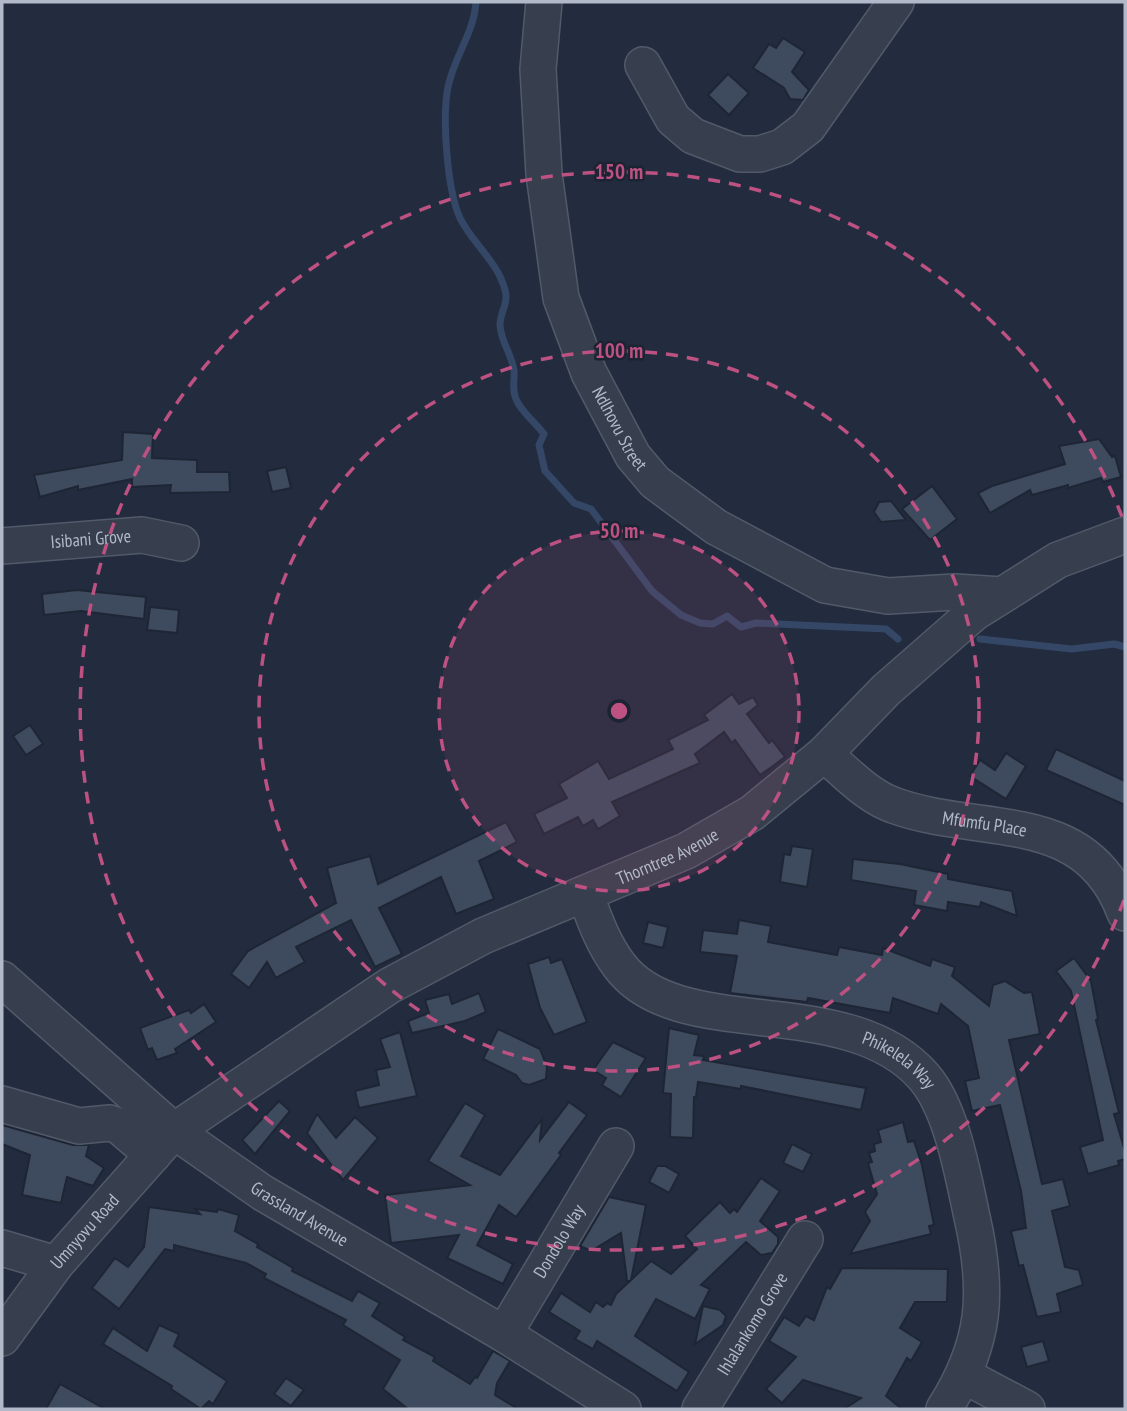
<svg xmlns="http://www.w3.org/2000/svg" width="1127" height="1411" font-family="'PT Sans Narrow',sans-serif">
	<rect width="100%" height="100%" fill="#222c3e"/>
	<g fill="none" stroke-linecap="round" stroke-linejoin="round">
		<g stroke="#354766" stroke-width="7">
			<path d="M 476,2 C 474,33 454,57 448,87 C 442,117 447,190 460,218 C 472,243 498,262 505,290 C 509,303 500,312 500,325 C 501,342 511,353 514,370 C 515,378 512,388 515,396 C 518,409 536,423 544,434 L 539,445 L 545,471 L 574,503 L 591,509 L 652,591 L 681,615 L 700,623 L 713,624 L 727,616 L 741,627 L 756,623 L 886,629 L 898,639"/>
			<path d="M 980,639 L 1072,649 L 1114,644 L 1125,647"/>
		</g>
	</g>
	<g fill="#3e4a5d" stroke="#1e2635" stroke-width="2">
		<path d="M 783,38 L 805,52 L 792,72 L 809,90 L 803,100 L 790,99 L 784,88 L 753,68 L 769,44 L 776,48 Z"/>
		<path d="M 728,74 L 749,93 L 729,115 L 708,95 Z"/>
		<path d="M 123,432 L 153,434 L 152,458 L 197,460 L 197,472 L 229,472 L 230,492 L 170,493 L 171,485 L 132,487 L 132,479 L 78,490 L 78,486 L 40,497 L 34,475 L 122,460 Z"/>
		<path d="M 1099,439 L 1112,457 L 1115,456 L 1121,477 L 1103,482 L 1101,478 L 1068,488 L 1068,485 L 1032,495 L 1030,490 L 990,513 L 978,493 L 992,486 L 1065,464 L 1059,446 Z"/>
		<path d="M 286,467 L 291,488 L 272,492 L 267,471 Z"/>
		<path d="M 932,486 L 957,519 L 930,540 L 902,509 Z"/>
		<path d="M 891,501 L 906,520 L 881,522 L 874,512 L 879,502 Z"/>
		<path d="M 77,590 L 146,597 L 144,619 L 81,611 L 44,615 L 42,594 Z"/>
		<path d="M 150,607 L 179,610 L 177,633 L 147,630 Z"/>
		<path d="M 732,694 L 739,704 L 753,697 L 758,705 L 747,714 L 769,743 L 772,740 L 785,757 L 773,766 L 760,775 L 735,740 L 732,743 L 724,732 L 695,754 L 700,763 L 612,802 L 620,816 L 598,829 L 593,820 L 583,826 L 578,817 L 544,834 L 534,814 L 567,798 L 559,784 L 598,761 L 609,779 L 673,749 L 668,740 L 708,720 L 704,715 Z"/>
		<path d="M 30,725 L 43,744 L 26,755 L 13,736 Z"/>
		<path d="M 1056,749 L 1125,781 L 1125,805 L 1046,770 Z"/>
		<path d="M 1006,753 L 1026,766 L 1006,799 L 970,776 L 980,760 L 995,770 Z"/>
		<path d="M 506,822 L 517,842 L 479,861 L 494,899 L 456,914 L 441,877 L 379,908 L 402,954 L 375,967 L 351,920 L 296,947 L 305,962 L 276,978 L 267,962 L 249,988 L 231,974 L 248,951 L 336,903 L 327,868 L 370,856 L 378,884 Z"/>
		<path d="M 792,846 L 813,849 L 807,887 L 780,882 L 784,854 L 790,855 Z"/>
		<path d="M 853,859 L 900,864 L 948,874 L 948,879 L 1012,891 L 1017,916 L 981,902 L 980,907 L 948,902 L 947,911 L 914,905 L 916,891 L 851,880 Z"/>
		<path d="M 739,920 L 771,926 L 768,942 L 837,955 L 839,947 L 882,955 L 883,948 L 930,966 L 932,959 L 955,967 L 952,976 L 989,1006 L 993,985 L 1005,981 L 1024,993 L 1032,992 L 1040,1034 L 1009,1040 L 1042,1184 L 1063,1179 L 1070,1206 L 1052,1211 L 1065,1267 L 1079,1270 L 1083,1285 L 1057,1294 L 1061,1312 L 1037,1317 L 1023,1265 L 1019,1266 L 1011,1231 L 1026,1228 L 1021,1191 L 1000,1105 L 972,1111 L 965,1081 L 979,1078 L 968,1026 L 941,1004 L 938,1014 L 893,998 L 890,1013 L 808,998 L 807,1002 L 730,993 L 737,956 L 700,952 L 703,930 L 737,934 Z"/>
		<path d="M 648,922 L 668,927 L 663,948 L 643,943 Z"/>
		<path d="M 549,957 L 551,963 L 562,959 L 587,1022 L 554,1035 L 540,1008 L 528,964 Z"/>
		<path d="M 1074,958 L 1091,981 L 1098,1019 L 1096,1020 L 1119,1113 L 1114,1114 L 1125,1151 L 1125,1159 L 1118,1161 L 1119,1165 L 1088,1174 L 1080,1147 L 1103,1140 L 1071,991 L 1056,971 Z"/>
		<path d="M 479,993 L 486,1012 L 465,1021 L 412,1033 L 408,1021 L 429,1013 L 425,1000 L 449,994 L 452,1004 Z"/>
		<path d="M 204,1004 L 216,1022 L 175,1049 L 177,1053 L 157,1060 L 152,1048 L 148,1050 L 140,1028 L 189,1010 L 191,1013 Z"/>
		<path d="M 669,1028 L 699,1035 L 694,1055 L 704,1056 L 703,1060 L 866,1088 L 861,1110 L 741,1086 L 741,1089 L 698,1082 L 696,1097 L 694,1097 L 693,1138 L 670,1137 L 671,1094 L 663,1093 Z"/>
		<path d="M 498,1029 L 540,1049 L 547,1067 L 546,1079 L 529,1085 L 522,1083 L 516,1075 L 483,1059 Z"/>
		<path d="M 400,1032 L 417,1096 L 359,1108 L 355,1091 L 379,1085 L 376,1070 L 390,1067 L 380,1039 Z"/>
		<path d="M 613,1042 L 646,1058 L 621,1097 L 602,1085 L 606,1078 L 593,1070 Z"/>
		<path d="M 279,1101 L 290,1111 L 255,1154 L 242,1140 Z"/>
		<path d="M 569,1102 L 587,1115 L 559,1153 L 561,1155 L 516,1217 L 499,1205 L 477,1245 L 513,1264 L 503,1284 L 447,1258 L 459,1235 L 391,1243 L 385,1195 L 470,1185 L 428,1161 L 465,1103 L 485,1115 L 461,1156 L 500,1175 L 542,1119 L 540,1140 Z"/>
		<path d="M 317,1114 L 336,1138 L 355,1117 L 378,1138 L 343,1180 L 307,1133 Z"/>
		<path d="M 903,1122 L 908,1142 L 914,1141 L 922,1165 L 934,1225 L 929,1226 L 931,1234 L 850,1254 L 870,1221 L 865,1212 L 877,1194 L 868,1163 L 872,1162 L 869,1153 L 875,1151 L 874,1144 L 881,1142 L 878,1130 Z"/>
		<path d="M 2,1125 L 73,1145 L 89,1145 L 86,1156 L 104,1168 L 93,1186 L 67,1177 L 61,1203 L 22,1195 L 30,1155 L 2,1144 Z"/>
		<path d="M 792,1144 L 812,1154 L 803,1172 L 783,1163 Z"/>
		<path d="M 657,1166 L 665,1166 L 679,1174 L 669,1193 L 649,1182 Z"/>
		<path d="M 761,1178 L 780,1191 L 760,1221 L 778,1237 L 778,1244 L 772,1253 L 761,1255 L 746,1242 L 701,1285 L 710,1289 L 695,1319 L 656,1299 L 635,1336 L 689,1372 L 677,1391 L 597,1341 L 593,1349 L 575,1339 L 580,1331 L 549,1312 L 561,1293 L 590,1312 L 596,1302 L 603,1307 L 607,1303 L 611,1305 L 616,1294 L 630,1281 L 627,1281 L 621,1233 L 591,1251 L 580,1246 L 609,1197 L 646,1205 L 631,1280 L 651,1261 L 671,1274 L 697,1249 L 685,1236 L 720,1202 L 730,1213 L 734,1209 L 737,1212 Z"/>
		<path d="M 149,1207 L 200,1214 L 195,1209 L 217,1212 L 218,1209 L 239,1215 L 235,1231 L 258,1244 L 257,1247 L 293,1268 L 292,1271 L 352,1301 L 358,1291 L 380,1303 L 372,1316 L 405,1337 L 403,1340 L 435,1357 L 433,1361 L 470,1384 L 475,1377 L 477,1378 L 493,1351 L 510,1361 L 497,1383 L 495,1395 L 518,1409 L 408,1409 L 383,1389 L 400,1360 L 343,1325 L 346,1320 L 264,1278 L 266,1274 L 246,1263 L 174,1245 L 174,1251 L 165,1249 L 119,1309 L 92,1288 L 115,1258 L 128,1267 L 144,1247 Z"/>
		<path d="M 842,1268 L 948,1269 L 947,1302 L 915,1302 L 900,1328 L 922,1342 L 911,1361 L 907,1358 L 886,1396 L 902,1409 L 844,1409 L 861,1398 L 803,1380 L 782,1403 L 766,1389 L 796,1357 L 769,1341 L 784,1317 L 799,1326 L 806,1316 L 814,1320 L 827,1287 L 830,1289 Z"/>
		<path d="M 703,1306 L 720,1310 L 726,1316 L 723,1325 L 695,1344 Z"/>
		<path d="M 159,1325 L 179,1334 L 174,1346 L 227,1381 L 213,1404 L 209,1401 L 201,1409 L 171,1389 L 172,1386 L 103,1344 L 113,1328 L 147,1351 Z"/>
		<path d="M 1043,1341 L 1049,1361 L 1027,1367 L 1021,1347 Z"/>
		<path d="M 286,1378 L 304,1390 L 291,1406 L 274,1394 Z"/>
		<path d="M 60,1384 L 105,1409 L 46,1409 Z"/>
	</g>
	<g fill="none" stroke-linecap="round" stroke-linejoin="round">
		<defs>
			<g id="minor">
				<path id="s1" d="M 544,2 L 538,69 L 544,174 L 561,298 L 589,373 L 633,456 L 655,482 L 716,527 L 825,585 L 888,596 L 955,592 L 1002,595"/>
				<path d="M 643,65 L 673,119 L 693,136 L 740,154 L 760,154 L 782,147 L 808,127 L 896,2"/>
				<path id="s2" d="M 2,546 L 142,535 L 181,543"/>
				<path id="s3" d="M 824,754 C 845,771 867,796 893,805 C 979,837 1086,806 1125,913"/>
				<path id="s4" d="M 585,894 C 594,918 603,944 619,965 C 677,1045 848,989 924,1077 C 952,1109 963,1176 972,1217 C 989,1292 986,1343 944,1409"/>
				<path id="s5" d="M 2,979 L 174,1131 L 263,1193 L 504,1334 L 623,1409"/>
				<path d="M 2,1104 L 79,1126 L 110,1123 L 119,1126 L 153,1155"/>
				<path d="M 2,1248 L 56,1264"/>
				<path id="s6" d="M 504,1334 L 616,1146"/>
				<path id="s7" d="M 2,1338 L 56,1264 L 174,1131 L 389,986 L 483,936 L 686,851 L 752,813 L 824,754 L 886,690 L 974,613 L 1058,560 L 1125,535"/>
				<path d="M 965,1376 L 1027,1409"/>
				<path id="s8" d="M 700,1409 L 805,1239"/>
			</g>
		</defs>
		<use href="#minor" stroke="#525a69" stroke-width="38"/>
		<use href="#minor" stroke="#373f4e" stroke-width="35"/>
	</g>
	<circle cx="619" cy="711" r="180" fill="#bc5182" fill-opacity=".12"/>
	<g fill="none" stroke="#bc5182" stroke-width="3.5" stroke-dasharray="12 9">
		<circle cx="619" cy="711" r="180"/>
		<circle cx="619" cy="711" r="360"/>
		<path d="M1124 900A539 539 0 1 1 1124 522"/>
	</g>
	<g text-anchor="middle" stroke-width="5" stroke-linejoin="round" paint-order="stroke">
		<g font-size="18" fill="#b2bac9" stroke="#1c2433">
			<text dy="6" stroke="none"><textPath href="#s1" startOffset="441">Ndlhovu Street</textPath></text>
			<text dy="6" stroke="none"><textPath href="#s2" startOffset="89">Isibani Grove</textPath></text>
			<text dy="6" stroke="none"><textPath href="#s3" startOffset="180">Mfumfu Place</textPath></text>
			<text dy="6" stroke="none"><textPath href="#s7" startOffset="836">Thorntree Avenue</textPath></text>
			<text dy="6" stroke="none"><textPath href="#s4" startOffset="382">Phikelela Way</textPath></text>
			<text dy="6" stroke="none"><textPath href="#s5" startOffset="380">Grassland Avenue</textPath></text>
			<text dy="6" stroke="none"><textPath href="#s7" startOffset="135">Umnyovu Road</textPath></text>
			<text dy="6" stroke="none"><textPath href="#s6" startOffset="108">Dondolo Way</textPath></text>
			<text dy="6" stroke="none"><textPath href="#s8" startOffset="100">Ihlalankomo Grove</textPath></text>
		</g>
	</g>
	<circle cx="619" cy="711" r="10" fill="#bc5182" stroke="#1c2433" stroke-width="3.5"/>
	<g font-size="21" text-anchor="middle" font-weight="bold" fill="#bc5182" stroke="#1c2433" stroke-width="5" stroke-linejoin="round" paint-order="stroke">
		<text x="619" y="179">150 m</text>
		<text x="619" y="358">100 m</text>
		<text x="619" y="538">50 m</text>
	</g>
	<rect width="1127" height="1411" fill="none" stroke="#b2bac9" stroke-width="7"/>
</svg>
